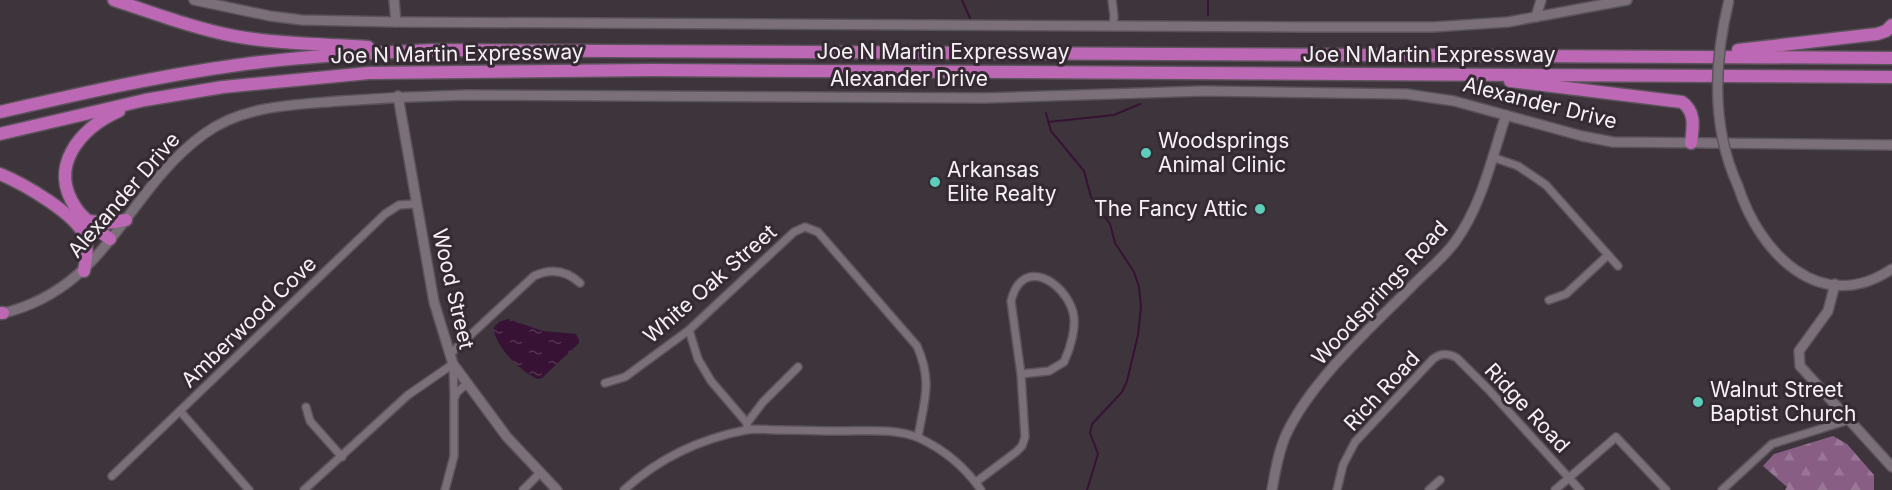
<svg xmlns="http://www.w3.org/2000/svg" width="1892" height="490" font-family="Inter,sans-serif">
	<defs>
		<pattern id="forest-firs" width="22" height="20" patternUnits="userSpaceOnUse" patternTransform="scale(1.5)"><rect width="22" height="20" fill="#895e84"/><path d="M5 1l3.5 6h-7zM16 11l3.5 6h-7z" fill="#9a7696"/></pattern>
		<pattern id="water-ripples" width="26" height="14" patternUnits="userSpaceOnUse" patternTransform="scale(1.5)"><rect width="26" height="14" fill="#371235"/><path d="M2 4q2-2 4 0t4 0M15 11q2-2 4 0t4 0" fill="none" stroke="#553553"/></pattern>
	</defs>
	<rect width="100%" height="100%" fill="#3d343c"/>
	<path fill="url(#forest-firs)" d="M 1833,436 L 1847,444 L 1874,475 L 1874,490 L 1785,490 L 1787,487 L 1763,466 L 1774,454 Z"/>
	<path fill="url(#water-ripples)" d="M 508,319 L 543,331 L 576,334 L 579,340 L 579,343 L 542,378 L 538,379 C 522,373 493,345 494,327 L 499,322 Z"/>
	<g fill="none" stroke-linecap="round" stroke-linejoin="round">
		<g stroke="#371235" stroke-width="2">
			<path d="M 962,0 L 970,18"/>
			<path d="M 1208,0 L 1208,15"/>
			<path d="M 1046,113 L 1051,131 L 1084,171 L 1091,197 L 1110,224 L 1115,243 L 1134,272 L 1139,287 L 1141,307 L 1138,335 L 1127,381 L 1122,392 L 1092,424 L 1090,433 L 1098,454 L 1087,490"/>
			<path d="M 1048,122 L 1114,115 L 1140,104"/>
		</g>
		<defs>
			<g id="street">
				<path d="M 1112,0 L 1114,16 L 1113,27"/>
				<path d="M 1492,157 L 1518,166 L 1546,185 L 1618,266"/>
				<path d="M 1549,300 L 1566,294 L 1608,255"/>
				<path d="M 689,330 L 698,359 L 711,381 L 747,423 L 747,430"/>
				<path d="M 450,354 L 534,276 C 551,268 566,270 580,283"/>
				<path d="M 453,364 L 454,397"/>
				<path d="M 605,383 L 625,377 L 689,330 L 794,232 L 805,227 L 818,232 L 917,346 C 933,382 924,401 918,437"/>
				<path d="M 306,407 L 310,421 L 342,457"/>
				<path d="M 180,411 L 249,490"/>
				<path d="M 747,423 L 763,402 L 798,367"/>
				<path d="M 112,476 L 385,214 L 399,205 L 415,204"/>
				<path d="M 976,482 L 1016,452 L 1022,446 L 1025,437 L 1021,374 L 1011,301 C 1022,256 1064,281 1073,312 C 1077,327 1070,349 1064,362 L 1049,371 L 1021,374"/>
				<path d="M 304,490 L 408,395 L 453,364"/>
				<path d="M 445,490 L 454,456 L 454,399 L 457,392 L 468,383"/>
				<path d="M 523,490 L 540,473"/>
				<path d="M 624,490 C 659,458 699,439 746,430 C 756,428 767,430 778,430 C 799,430 820,431 842,431 C 866,431 897,428 919,438 C 945,450 965,467 981,490"/>
				<path d="M 1337,490 L 1343,465 L 1355,442 L 1433,359 C 1441,353 1448,353 1457,358 L 1488,389 L 1580,490"/>
				<path d="M 1429,490 L 1440,480"/>
				<path d="M 1555,490 L 1616,437 L 1666,490"/>
				<path d="M 1722,490 L 1772,444 L 1849,420"/>
			</g>
			<g id="secondary">
				<path d="M 194,0 L 270,16 L 302,20 L 396,22 L 1302,27 L 1433,27 L 1508,22 L 1627,0"/>
				<path d="M 394,0 L 396,22"/>
				<path d="M 1536,17 L 1541,0"/>
				<path d="M 398,96 L 434,302 L 453,364 L 507,437 L 557,490"/>
				<path d="M 1738,186 C 1759,252 1820,317 1892,269"/>
				<path d="M 1835,284 L 1828,311 L 1799,351 L 1800,366 L 1892,467"/>
				<path d="M 0,314 C 109,289 124,192 204,134 C 243,105 293,105 340,101 C 382,98 424,96 467,95 L 984,98 L 1203,91 L 1406,94 L 1454,101 L 1582,136 L 1613,142 L 1892,145"/>
				<path d="M 1272,490 C 1275,472 1278,454 1285,437 C 1310,381 1371,328 1414,284 C 1428,270 1444,257 1455,242 C 1482,205 1492,157 1506,115"/>
			</g>
			<g id="highway">
				<path d="M 114,0 C 154,13 193,28 234,36 C 278,44 324,44 368,47"/>
				<path d="M 1738,50 L 1877,34 L 1886,31 L 1892,25"/>
				<path d="M 1510,81 L 1682,102 C 1696,112 1693,127 1691,143"/>
				<path d="M 0,112 C 79,94 157,76 238,65 C 302,56 368,53 434,50 L 1892,58"/>
				<path d="M 0,134 L 145,100 L 223,87 L 369,73 L 651,70 L 1892,77"/>
				<path d="M 0,174 C 22,183 79,215 85,238 C 88,249 86,260 84,271"/>
				<path d="M 89,221 L 107,223 L 126,220"/>
				<path d="M 110,239 C 99,230 84,220 76,208 C 47,166 81,128 119,111"/>
				<path d="M 0,313 L 3,313"/>
			</g>
		</defs>
		<use href="#street" stroke="#5b535a" stroke-width="10"/>
		<use href="#secondary" stroke="#5b535a" stroke-width="12"/>
		<use href="#highway" stroke="#5b535a" stroke-width="15"/>
		<use href="#street" stroke="#7b7079" stroke-width="7"/>
		<use href="#secondary" stroke="#7b7079" stroke-width="9"/>
		<use href="#highway" stroke="#bd68b5" stroke-width="12"/>
		<defs>
			<path id="secondary-bridge" d="M 1729,0 C 1714,61 1711,127 1738,186"/>
		</defs>
		<use href="#secondary-bridge" stroke="#5b535a" stroke-width="12" stroke-linecap="butt"/>
		<use href="#secondary-bridge" stroke="#7b7079" stroke-width="9"/>
	</g>
	<g fill="#5ccebb" stroke="#332a32" stroke-width="2">
		<circle cx="1146" cy="153" r="6"/>
		<circle cx="935" cy="182" r="6"/>
		<circle cx="1260" cy="209" r="6"/>
		<circle cx="1698" cy="402" r="6"/>
	</g>
	<g text-anchor="middle" stroke-width="6" stroke-linejoin="round" paint-order="stroke">
		<g font-size="21" fill="#f7f1f6" stroke="#332a32">
			<text x="943" y="59">Joe N Martin Expressway</text>
			<text transform="translate(457 54) rotate(-1)" y="7">Joe N Martin Expressway</text>
			<text x="1429" y="62">Joe N Martin Expressway</text>
			<text x="909" y="86">Alexander Drive</text>
			<text transform="translate(1540 103) rotate(14)" y="7">Alexander Drive</text>
			<text transform="translate(124 195) rotate(-49)" y="7">Alexander Drive</text>
			<text transform="translate(710 284) rotate(-41)" y="7">White Oak Street</text>
			<text transform="translate(453 289) rotate(77)" y="7">Wood Street</text>
			<text transform="translate(1380 293) rotate(-47)" y="7">Woodsprings Road</text>
			<text transform="translate(249 322) rotate(-44)" y="7">Amberwood Cove</text>
			<text transform="translate(1382 391) rotate(-47)" y="7">Rich Road</text>
			<text transform="translate(1527 408) rotate(47)" y="7">Ridge Road</text>
		</g>
		<g font-size="21" fill="#f7f1f6" stroke="#332a32" text-anchor="start">
			<text x="1158" y="148">Woodsprings<tspan x="1158" dy="24">Animal Clinic</tspan></text>
			<text x="947" y="177">Arkansas<tspan x="947" dy="24">Elite Realty</tspan></text>
			<text x="1248" y="216" text-anchor="end">The Fancy Attic</text>
			<text x="1710" y="397">Walnut Street<tspan x="1710" dy="24">Baptist Church</tspan></text>
		</g>
	</g>
</svg>
